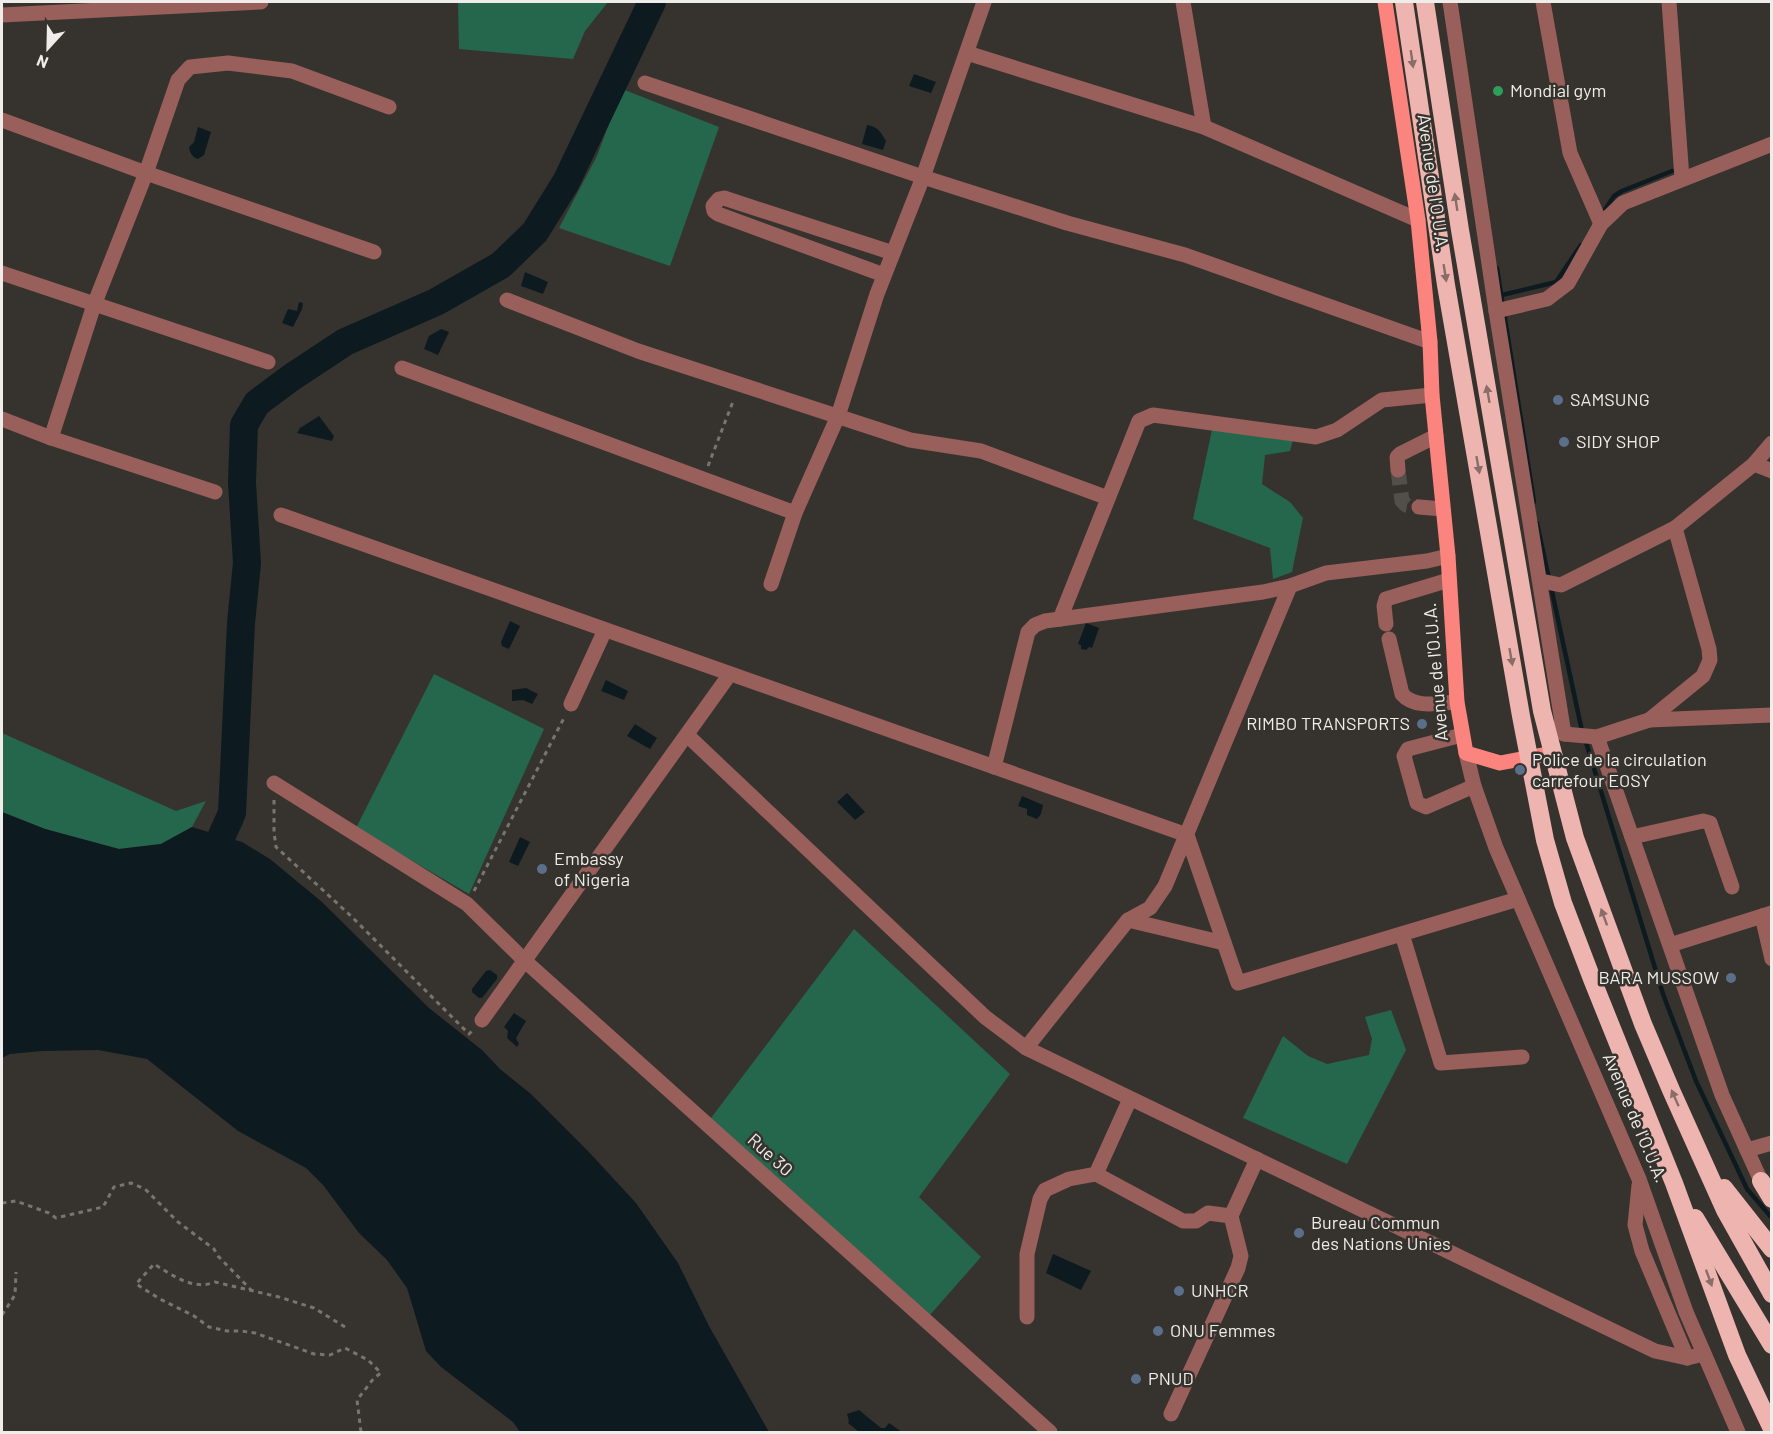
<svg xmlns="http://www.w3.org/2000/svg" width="1773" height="1434" font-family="Barlow,sans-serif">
	<rect width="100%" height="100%" fill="#36332e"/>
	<g fill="#25674c">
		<path d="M 466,2 L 608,2 L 585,31 L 573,59 L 459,49 L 458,3 Z"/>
		<path d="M 622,89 L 719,127 L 670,266 L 559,228 L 597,156 Z"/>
		<path d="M 1212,430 L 1293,440 L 1290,451 L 1265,455 L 1262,484 L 1290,502 L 1303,518 L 1292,572 L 1273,579 L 1270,548 L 1193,519 Z"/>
		<path d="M 434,674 L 544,729 L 469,894 L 356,828 Z"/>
		<path d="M 2,733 L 176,811 L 206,801 L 192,827 L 161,844 L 119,849 L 45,829 L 2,812 Z"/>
		<path d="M 854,929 L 1010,1074 L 919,1197 L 981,1257 L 922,1324 L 702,1130 Z"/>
		<path d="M 1391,1010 L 1406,1050 L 1347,1164 L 1243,1118 L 1283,1036 L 1308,1056 L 1327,1064 L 1369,1055 L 1372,1039 L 1365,1017 Z"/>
	</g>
	<g fill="#0d1b20">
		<path d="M 914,74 L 936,82 L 931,93 L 909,86 Z"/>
		<path d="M 867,125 C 878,127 880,131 886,141 L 883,150 L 862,144 Z"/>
		<path d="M 198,127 L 211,132 L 204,155 L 198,159 C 192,157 190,153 189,147 L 194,142 Z"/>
		<path d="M 525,272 L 548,282 L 543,294 L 521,286 Z"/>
		<path d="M 299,302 L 303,303 L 302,309 L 293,327 L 282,323 L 288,309 L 297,311 Z"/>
		<path d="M 441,329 L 449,332 L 438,355 L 424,349 L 429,336 Z"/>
		<path d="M 319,416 L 334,436 L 332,441 L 297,433 L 300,428 Z"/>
		<path d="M 510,621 L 520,626 L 509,649 L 502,646 L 501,642 Z"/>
		<path d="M 1086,623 L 1099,628 L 1092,648 L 1089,647 L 1086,650 L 1081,649 L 1081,645 L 1078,644 Z"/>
		<path d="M 606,680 L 628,691 L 624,700 L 601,691 Z"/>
		<path d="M 526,688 L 538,694 L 532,704 L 523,700 L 512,701 L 512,690 Z"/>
		<path d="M 635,724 L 657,738 L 650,749 L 627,736 Z"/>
		<path d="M 847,793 L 865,812 L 855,820 L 837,802 Z"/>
		<path d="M 1022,796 L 1043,805 L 1041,814 L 1037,819 L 1027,815 L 1027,809 L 1018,806 Z"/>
		<path d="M 2,812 L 45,829 L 119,849 L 161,844 L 192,827 L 242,842 L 270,859 L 322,902 L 429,1008 L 482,1050 L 500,1069 L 531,1094 L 588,1151 L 636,1203 L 678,1263 L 709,1326 L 769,1432 L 520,1432 L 513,1422 L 441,1367 L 426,1351 L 407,1288 L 387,1260 L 359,1233 L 323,1185 L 306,1168 L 238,1131 L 147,1059 L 98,1050 L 42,1051 L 10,1054 L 2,1058 Z"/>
		<path d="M 520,837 L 530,842 L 518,866 L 509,862 Z"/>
		<path d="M 490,970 L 497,975 L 497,979 L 482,998 L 479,998 L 472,992 L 472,989 L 486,971 Z"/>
		<path d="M 514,1013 L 526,1021 L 516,1038 L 519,1044 L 517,1047 L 507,1038 L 508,1031 L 504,1027 Z"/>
		<path d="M 1053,1254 L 1091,1271 L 1081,1290 L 1046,1273 Z"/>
		<path d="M 859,1410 L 881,1428 L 885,1428 L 889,1423 L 902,1432 L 859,1432 L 848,1423 L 849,1421 L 847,1414 Z"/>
	</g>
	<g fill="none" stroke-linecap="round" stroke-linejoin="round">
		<g stroke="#0d1b20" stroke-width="4.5">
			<path d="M 1602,214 L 1614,196 L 1622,191 L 1672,171"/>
			<path d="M 1497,268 L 1534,502"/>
			<path d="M 1502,295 L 1556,282 L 1581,245"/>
			<path d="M 1537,523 L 1549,579"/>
			<path d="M 1551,587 L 1582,731"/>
			<path d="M 1585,739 L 1663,994 L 1696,1081 L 1747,1189 L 1772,1218"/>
		</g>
		<path stroke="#0d1b20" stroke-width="28" d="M 206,871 L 232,813 L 241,623 L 247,563 L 242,483 L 244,425 L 257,403 L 292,377 L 345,342 L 436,302 L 501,265 L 535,232 L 566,182 L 652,2"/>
		<path stroke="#524f4a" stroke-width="15" stroke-dasharray="15 8" stroke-linecap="butt" d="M 1398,470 L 1402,501 L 1406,505 L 1419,507"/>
		<g stroke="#787571" stroke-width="3" stroke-dasharray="4.5 4.5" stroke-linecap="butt">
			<path d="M 708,466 L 734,399"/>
			<path d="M 274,800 L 274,832 L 276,847 L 351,916 L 469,1034 L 473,1030"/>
			<path d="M 474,891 L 565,716"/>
			<path d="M 2,1203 L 16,1201 L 49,1213 L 56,1218 L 103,1207 L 114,1187 L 131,1183 L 145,1189 L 178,1222 L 214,1249 L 218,1256 L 252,1291"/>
			<path d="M 2,1315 L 15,1295 L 16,1272"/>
			<path d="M 345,1327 L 314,1308 L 279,1297 L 215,1282 C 193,1291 172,1275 154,1264 L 136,1284 L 160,1299 L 194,1316 L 209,1327 L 227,1331 L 241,1331 L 255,1333 L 314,1354 L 330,1355 L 345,1348 L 368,1360 L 381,1373 L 374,1378 L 357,1400 L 361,1432"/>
		</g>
		<g stroke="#995f5a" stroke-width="15">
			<path d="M 1183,2 L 1204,127"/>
			<path d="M 1450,2 L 1496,311 L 1564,734"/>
			<path d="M 1543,2 L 1570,153 L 1601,224"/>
			<path d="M 1669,2 L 1682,178"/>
			<path d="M 2,15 L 261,2"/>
			<path d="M 967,53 L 1204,127 L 1418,220"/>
			<path d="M 645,83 L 923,177 L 1067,223 L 1185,255 L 1430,342"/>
			<path d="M 2,120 L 146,173 L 374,252"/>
			<path d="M 2,273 L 268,362"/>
			<path d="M 884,275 L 718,214 L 714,211 L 713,206 L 719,199 L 724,198 L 893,253"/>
			<path d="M 507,300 L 638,351 L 910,440 L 981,451 L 1108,498"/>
			<path d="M 1496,311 L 1547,299 L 1568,283 L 1601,224 L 1623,203 L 1772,144"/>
			<path d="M 402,368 L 795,513"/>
			<path d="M 2,419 L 51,438 L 215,492"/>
			<path d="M 51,438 L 94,305 L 146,173 L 178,80 L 190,67 L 228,63 L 292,71 L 389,107"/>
			<path d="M 1754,464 L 1772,471"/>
			<path d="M 1398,470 L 1397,457 L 1400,454 L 1436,436"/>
			<path d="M 1419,507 L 1443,509"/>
			<path d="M 281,515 L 1187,835"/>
			<path d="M 1541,581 L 1561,585 L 1675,528 L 1754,464 L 1772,443"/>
			<path d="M 771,584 L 795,513 L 838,416 L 877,294 L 923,177 L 984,2"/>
			<path d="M 1060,619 L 1139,421 L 1153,415 L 1316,437 L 1337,430 L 1382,400 L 1432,395"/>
			<path d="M 1386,624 L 1384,606 L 1386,599 L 1449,580"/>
			<path d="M 1389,639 L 1402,694 C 1415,709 1439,703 1457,702"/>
			<path d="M 571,704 L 605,630"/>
			<path d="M 1649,720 L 1772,715"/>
			<path d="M 1558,727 L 1564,734 L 1597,737 L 1649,720 L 1703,676 L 1710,660 L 1709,649 L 1675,528"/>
			<path d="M 687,735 L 985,1017 L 1026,1048 L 1655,1351 L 1687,1358 L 1704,1354"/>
			<path d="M 1462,735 L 1408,749 L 1404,756 L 1417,803 L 1426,807 L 1474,786"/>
			<path d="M 1597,737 L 1722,1095 L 1761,1181"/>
			<path d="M 1466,753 L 1474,786 L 1496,848 L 1639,1179 L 1686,1312 L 1738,1432"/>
			<path d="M 994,767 L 1028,632 L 1035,625 L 1045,621 L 1263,592 L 1290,586 L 1326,573 L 1427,561 L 1448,556"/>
			<path d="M 274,783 L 467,904 L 525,961 L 1050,1432"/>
			<path d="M 1187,835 L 1238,983 L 1518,899"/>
			<path d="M 1632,837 L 1703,821 L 1710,823 L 1732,887"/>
			<path d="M 1762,916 L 1772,959"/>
			<path d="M 1128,920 L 1150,908 L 1165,886 L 1290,586"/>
			<path d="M 1402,934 L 1441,1063 L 1522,1057"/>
			<path d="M 1670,945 L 1772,913"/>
			<path d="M 482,1020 L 730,674"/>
			<path d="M 1026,1048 L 1128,920 L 1224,943"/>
			<path d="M 1747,1150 L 1772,1143"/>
			<path d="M 1096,1174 L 1183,1221 L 1196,1221 L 1208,1213 L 1231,1216"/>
			<path d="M 1639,1185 L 1635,1225 L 1642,1251 L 1687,1358"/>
			<path d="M 1027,1317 L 1027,1254 L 1040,1199 L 1045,1190 L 1069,1179 L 1096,1174 L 1130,1099"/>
			<path d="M 1171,1414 L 1238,1268 L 1241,1256 L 1231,1216 L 1257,1159"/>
		</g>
		<path stroke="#fb857e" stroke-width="15" d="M 1385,2 L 1418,220 L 1430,342 L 1432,395 L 1448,556 L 1457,702 L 1466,753 L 1500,763 L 1553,753"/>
		<g stroke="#eeb4af" stroke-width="18">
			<path d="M 1404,2 L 1446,285 L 1521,716 L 1545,840 L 1563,903 L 1592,979 L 1674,1183 L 1737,1355 L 1772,1429"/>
			<path d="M 1425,2 L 1460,230 L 1542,711 L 1575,838 L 1643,1024 L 1671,1090 L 1725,1210 L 1772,1294"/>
			<path d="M 1761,1181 L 1772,1199"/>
			<path d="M 1724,1188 L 1772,1249"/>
			<path d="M 1695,1218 L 1772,1345"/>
		</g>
	</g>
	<defs><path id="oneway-solid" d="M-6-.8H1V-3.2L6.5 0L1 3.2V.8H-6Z" transform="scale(1.5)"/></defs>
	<g fill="#896d68">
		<use href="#oneway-solid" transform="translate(1412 59) rotate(82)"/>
		<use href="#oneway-solid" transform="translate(1456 202) rotate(-99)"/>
		<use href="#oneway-solid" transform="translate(1445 273) rotate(81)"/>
		<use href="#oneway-solid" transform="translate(1488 394) rotate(-100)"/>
		<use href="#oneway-solid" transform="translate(1478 465) rotate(80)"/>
		<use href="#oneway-solid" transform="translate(1511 657) rotate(80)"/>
		<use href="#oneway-solid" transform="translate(1604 917) rotate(-110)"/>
		<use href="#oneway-solid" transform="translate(1675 1098) rotate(-114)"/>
		<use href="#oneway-solid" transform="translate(1709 1278) rotate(70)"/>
	</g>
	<circle fill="#2e9e5b" stroke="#36332e" stroke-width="2" cx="1498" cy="91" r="6"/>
	<g fill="#5c6f8a" stroke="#36332e" stroke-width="2">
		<circle cx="1558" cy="400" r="6"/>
		<circle cx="1564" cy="442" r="6"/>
		<circle cx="1422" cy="724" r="6"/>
		<circle cx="1520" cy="770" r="6"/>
		<circle cx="542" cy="869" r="6"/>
		<circle cx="1731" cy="978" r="6"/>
		<circle cx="1299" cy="1233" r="6"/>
		<circle cx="1179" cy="1291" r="6"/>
		<circle cx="1158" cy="1331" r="6"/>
		<circle cx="1136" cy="1379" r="6"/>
	</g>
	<g text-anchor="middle" stroke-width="5" stroke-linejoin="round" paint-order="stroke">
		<g font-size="18" fill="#eeede9" stroke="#36332e" text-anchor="start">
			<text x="1510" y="97">Mondial gym</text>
			<text x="1570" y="406">SAMSUNG</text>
			<text x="1576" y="448">SIDY SHOP</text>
			<text x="1410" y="730" text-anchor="end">RIMBO TRANSPORTS</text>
			<text x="1532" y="766">Police de la circulation<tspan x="1532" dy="21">carrefour EOSY</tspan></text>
			<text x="554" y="865">Embassy<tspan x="554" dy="21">of Nigeria</tspan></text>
			<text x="1719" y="984" text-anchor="end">BARA MUSSOW</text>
			<text x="1311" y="1229">Bureau Commun<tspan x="1311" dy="21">des Nations Unies</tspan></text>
			<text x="1191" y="1297">UNHCR</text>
			<text x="1170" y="1337">ONU Femmes</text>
			<text x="1148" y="1385">PNUD</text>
		</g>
		<g font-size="18" fill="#eeede9" stroke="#36332e">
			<text transform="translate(1433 183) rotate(82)" y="6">Avenue de l'O.U.A.</text>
			<text transform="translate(1436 672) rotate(-95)" y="6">Avenue de l'O.U.A.</text>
			<text transform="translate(1635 1118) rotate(67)" y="6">Avenue de l'O.U.A.</text>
			<text transform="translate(770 1155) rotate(42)" y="6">Rue 30</text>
		</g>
	</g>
	<rect width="1773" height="1434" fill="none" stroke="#eeede9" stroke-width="6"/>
	<g transform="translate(48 48) rotate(202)" stroke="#36332e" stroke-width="4.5" paint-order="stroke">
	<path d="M0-4.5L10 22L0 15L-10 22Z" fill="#eeede9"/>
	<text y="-9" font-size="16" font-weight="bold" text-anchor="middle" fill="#eeede9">N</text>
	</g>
</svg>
